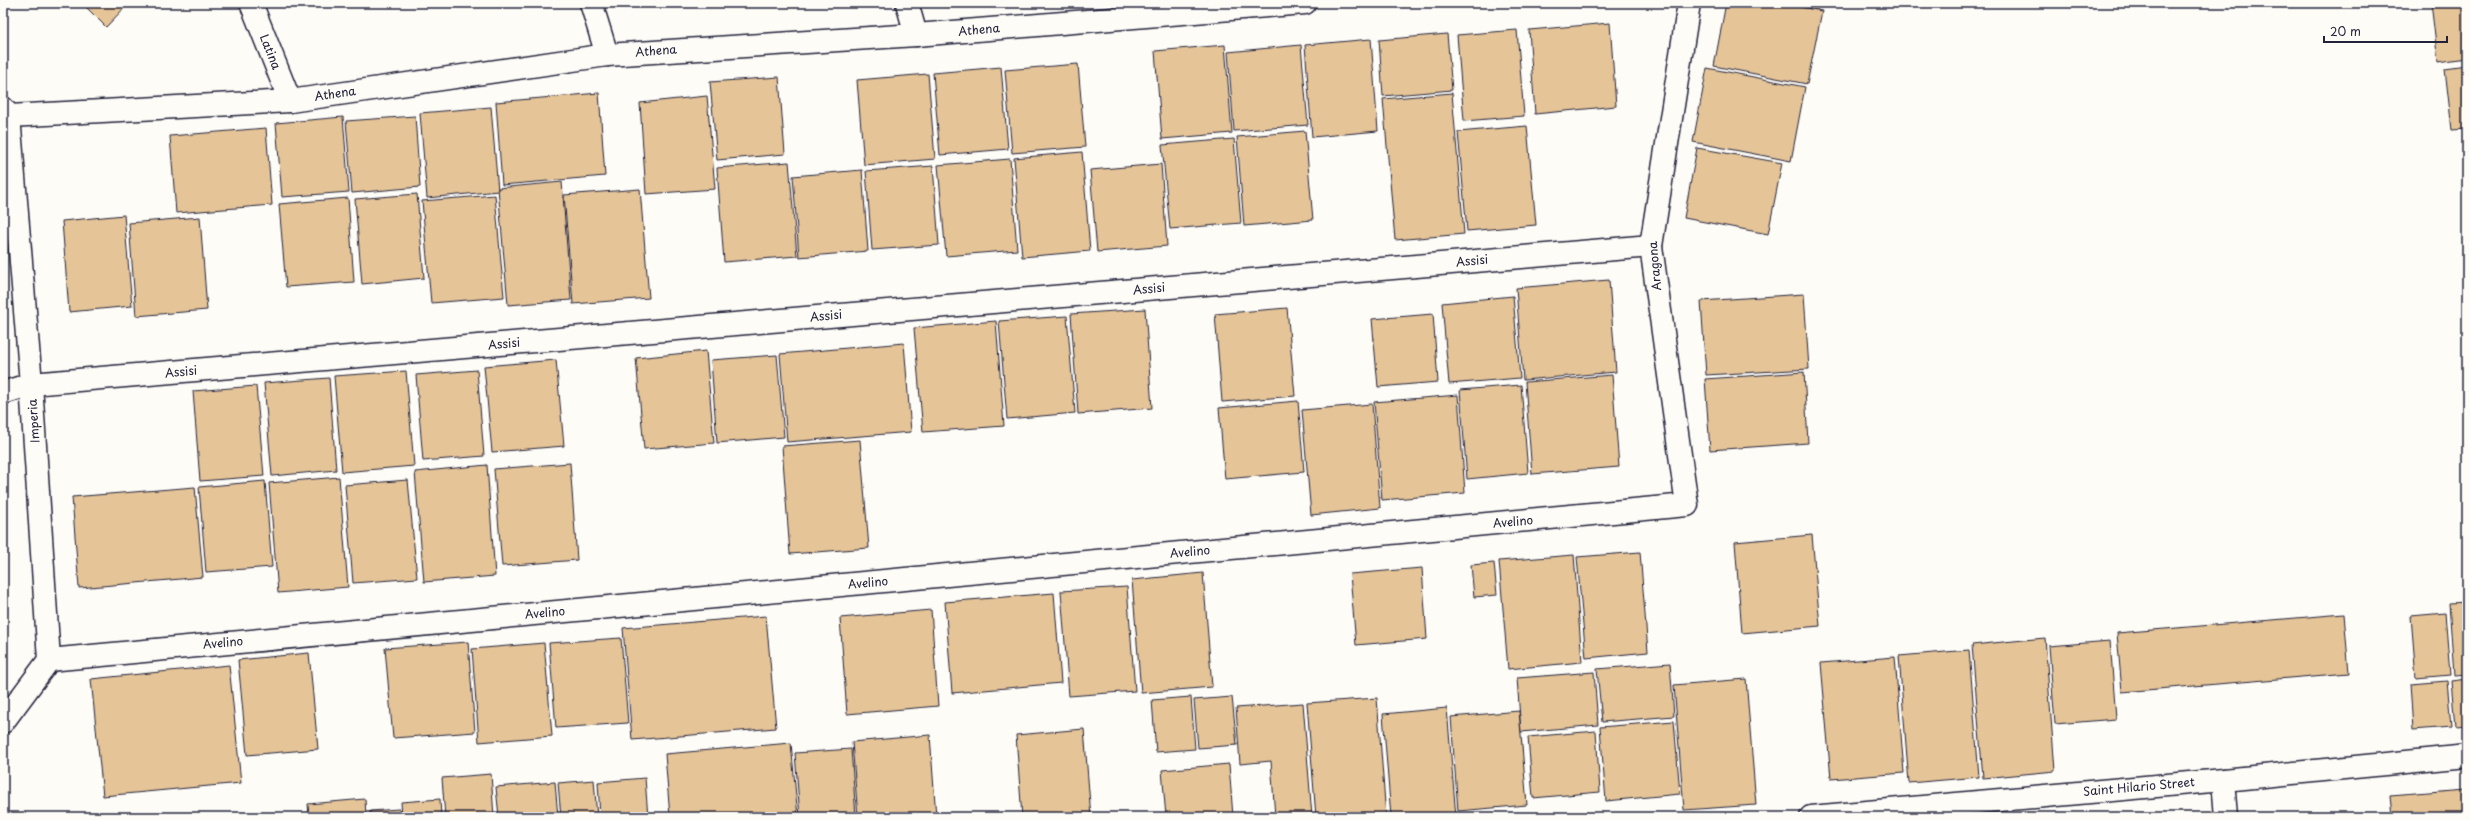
<svg xmlns="http://www.w3.org/2000/svg" width="2470" height="820" font-family="'Playpen Sans',sans-serif">
	<rect width="100%" height="100%" fill="#fdfcf7"/>
	<filter id="ink" filterUnits="userSpaceOnUse"><feTurbulence type="fractalNoise" baseFrequency=".025" numOctaves="2"/><feDisplacementMap in="SourceGraphic" scale="8" xChannelSelector="R" yChannelSelector="G"/><feConvolveMatrix kernelMatrix="1 2 1 2 8 2 1 2 1" color-interpolation-filters="sRGB"/></filter>
	<g filter="url(#ink)">
		<g fill="#e5c497" stroke="#22223b">
			<path d="M 82,3 L 129,3 L 106,27 Z"/>
			<path d="M 1726,3 L 1778,3 L 1822,11 L 1807,84 L 1714,66 Z"/>
			<path d="M 1790,3 L 1819,3 L 1818,9 Z"/>
			<path d="M 2431,3 L 2467,3 L 2467,58 L 2438,62 Z"/>
			<path d="M 1610,23 L 1616,106 L 1535,114 L 1529,30 Z"/>
			<path d="M 1517,30 L 1524,116 L 1464,121 L 1457,35 Z"/>
			<path d="M 1447,34 L 1452,90 L 1383,96 L 1379,40 Z"/>
			<path d="M 1371,39 L 1378,131 L 1312,137 L 1305,45 Z"/>
			<path d="M 1225,45 L 1232,133 L 1162,139 L 1155,51 Z"/>
			<path d="M 1301,45 L 1308,125 L 1234,131 L 1228,52 Z"/>
			<path d="M 1078,64 L 1085,147 L 1012,153 L 1005,70 Z"/>
			<path d="M 2467,66 L 2467,129 L 2452,130 L 2445,69 Z"/>
			<path d="M 1001,67 L 1008,149 L 940,155 L 933,73 Z"/>
			<path d="M 1707,68 L 1805,87 L 1791,161 L 1693,142 Z"/>
			<path d="M 928,74 L 935,159 L 864,165 L 857,80 Z"/>
			<path d="M 779,77 L 785,154 L 717,160 L 710,82 Z"/>
			<path d="M 599,93 L 605,176 L 502,185 L 496,102 Z"/>
			<path d="M 1452,93 L 1464,234 L 1395,240 L 1383,99 Z"/>
			<path d="M 707,96 L 715,189 L 646,194 L 640,103 Z"/>
			<path d="M 491,107 L 498,191 L 427,198 L 420,113 Z"/>
			<path d="M 415,116 L 420,187 L 352,193 L 346,121 Z"/>
			<path d="M 343,117 L 349,192 L 282,197 L 276,123 Z"/>
			<path d="M 1527,126 L 1536,225 L 1467,231 L 1458,132 Z"/>
			<path d="M 266,128 L 272,205 L 176,213 L 170,136 Z"/>
			<path d="M 1305,131 L 1313,220 L 1244,226 L 1237,137 Z"/>
			<path d="M 1234,139 L 1241,223 L 1170,229 L 1162,145 Z"/>
			<path d="M 1697,148 L 1782,163 L 1768,234 L 1684,218 Z"/>
			<path d="M 1082,152 L 1090,251 L 1022,257 L 1014,158 Z"/>
			<path d="M 1010,159 L 1017,250 L 946,256 L 938,165 Z"/>
			<path d="M 789,162 L 797,256 L 724,262 L 717,168 Z"/>
			<path d="M 1161,164 L 1167,246 L 1097,252 L 1090,170 Z"/>
			<path d="M 933,166 L 939,245 L 872,250 L 866,171 Z"/>
			<path d="M 862,170 L 868,251 L 799,257 L 793,176 Z"/>
			<path d="M 562,182 L 571,300 L 508,305 L 498,188 Z"/>
			<path d="M 640,189 L 649,298 L 573,304 L 564,195 Z"/>
			<path d="M 417,194 L 424,278 L 362,284 L 355,199 Z"/>
			<path d="M 495,195 L 504,297 L 431,303 L 422,201 Z"/>
			<path d="M 348,198 L 354,282 L 286,287 L 279,204 Z"/>
			<path d="M 124,215 L 132,306 L 69,312 L 62,221 Z"/>
			<path d="M 200,217 L 207,310 L 136,316 L 129,223 Z"/>
			<path d="M 1609,280 L 1616,372 L 1523,380 L 1516,288 Z"/>
			<path d="M 1804,294 L 1809,369 L 1706,375 L 1701,301 Z"/>
			<path d="M 1513,296 L 1520,378 L 1449,384 L 1442,303 Z"/>
			<path d="M 1287,308 L 1295,396 L 1222,402 L 1215,314 Z"/>
			<path d="M 1145,309 L 1152,408 L 1078,414 L 1071,314 Z"/>
			<path d="M 1433,314 L 1438,382 L 1378,387 L 1372,319 Z"/>
			<path d="M 1067,316 L 1075,413 L 1007,419 L 999,321 Z"/>
			<path d="M 996,321 L 1004,426 L 923,432 L 914,328 Z"/>
			<path d="M 904,343 L 911,432 L 787,442 L 780,354 Z"/>
			<path d="M 706,351 L 714,443 L 644,449 L 636,358 Z"/>
			<path d="M 777,355 L 784,437 L 717,443 L 711,360 Z"/>
			<path d="M 556,360 L 564,446 L 492,452 L 484,366 Z"/>
			<path d="M 477,370 L 484,456 L 423,461 L 416,375 Z"/>
			<path d="M 406,371 L 414,466 L 342,472 L 334,376 Z"/>
			<path d="M 1804,372 L 1808,443 L 1710,450 L 1705,379 Z"/>
			<path d="M 1612,375 L 1619,467 L 1532,474 L 1525,382 Z"/>
			<path d="M 329,378 L 336,470 L 272,476 L 264,383 Z"/>
			<path d="M 1521,385 L 1528,473 L 1467,479 L 1460,390 Z"/>
			<path d="M 256,386 L 264,476 L 200,481 L 193,391 Z"/>
			<path d="M 1458,395 L 1465,493 L 1382,500 L 1374,402 Z"/>
			<path d="M 1298,401 L 1304,472 L 1225,479 L 1219,408 Z"/>
			<path d="M 1372,404 L 1380,508 L 1311,515 L 1302,410 Z"/>
			<path d="M 860,440 L 869,548 L 790,554 L 782,446 Z"/>
			<path d="M 570,463 L 577,560 L 502,566 L 494,469 Z"/>
			<path d="M 487,465 L 495,576 L 424,582 L 415,472 Z"/>
			<path d="M 339,477 L 348,587 L 278,593 L 269,483 Z"/>
			<path d="M 408,480 L 417,578 L 353,583 L 345,485 Z"/>
			<path d="M 265,481 L 272,567 L 206,572 L 199,487 Z"/>
			<path d="M 195,487 L 203,577 L 79,588 L 72,497 Z"/>
			<path d="M 1812,535 L 1820,626 L 1742,633 L 1735,542 Z"/>
			<path d="M 1640,552 L 1648,652 L 1586,658 L 1577,557 Z"/>
			<path d="M 1574,555 L 1582,662 L 1508,669 L 1499,561 Z"/>
			<path d="M 1494,563 L 1497,595 L 1474,597 L 1471,565 Z"/>
			<path d="M 1422,568 L 1427,639 L 1356,645 L 1350,574 Z"/>
			<path d="M 1203,573 L 1212,687 L 1141,693 L 1132,580 Z"/>
			<path d="M 1127,587 L 1135,691 L 1069,696 L 1061,591 Z"/>
			<path d="M 1054,593 L 1061,683 L 952,693 L 945,602 Z"/>
			<path d="M 2467,602 L 2467,675 L 2454,676 L 2449,603 Z"/>
			<path d="M 931,610 L 938,706 L 847,714 L 840,618 Z"/>
			<path d="M 2445,613 L 2450,675 L 2416,678 L 2411,616 Z"/>
			<path d="M 2344,614 L 2349,673 L 2122,692 L 2117,633 Z"/>
			<path d="M 766,616 L 776,728 L 632,740 L 623,628 Z"/>
			<path d="M 621,638 L 628,723 L 556,728 L 549,643 Z"/>
			<path d="M 2045,638 L 2055,771 L 1983,778 L 1972,645 Z"/>
			<path d="M 2110,641 L 2116,719 L 2055,724 L 2049,646 Z"/>
			<path d="M 468,642 L 475,732 L 393,738 L 385,648 Z"/>
			<path d="M 544,643 L 552,736 L 479,742 L 472,649 Z"/>
			<path d="M 1969,650 L 1979,777 L 1909,783 L 1899,656 Z"/>
			<path d="M 309,653 L 318,749 L 247,755 L 238,660 Z"/>
			<path d="M 1895,657 L 1904,773 L 1831,779 L 1821,663 Z"/>
			<path d="M 1670,663 L 1674,716 L 1602,722 L 1597,669 Z"/>
			<path d="M 229,665 L 241,783 L 103,796 L 91,679 Z"/>
			<path d="M 1594,672 L 1598,725 L 1521,732 L 1517,678 Z"/>
			<path d="M 1746,679 L 1756,805 L 1684,810 L 1674,685 Z"/>
			<path d="M 2467,679 L 2467,726 L 2455,727 L 2451,681 Z"/>
			<path d="M 2447,681 L 2451,727 L 2413,730 L 2410,684 Z"/>
			<path d="M 1191,697 L 1195,749 L 1156,752 L 1152,700 Z"/>
			<path d="M 1232,697 L 1237,745 L 1198,748 L 1194,700 Z"/>
			<path d="M 1377,698 L 1386,817 L 1316,817 L 1307,703 Z"/>
			<path d="M 1303,703 L 1312,817 L 1275,817 L 1271,761 L 1240,764 L 1236,708 Z"/>
			<path d="M 1447,708 L 1456,817 L 1391,817 L 1383,714 Z"/>
			<path d="M 1519,711 L 1527,805 L 1458,811 L 1451,717 Z"/>
			<path d="M 1674,721 L 1680,794 L 1606,801 L 1600,727 Z"/>
			<path d="M 1084,729 L 1091,817 L 1022,817 L 1016,735 Z"/>
			<path d="M 1596,731 L 1600,792 L 1533,798 L 1528,737 Z"/>
			<path d="M 930,735 L 936,817 L 858,817 L 852,742 Z"/>
			<path d="M 791,743 L 798,817 L 670,817 L 665,754 Z"/>
			<path d="M 851,749 L 856,817 L 800,817 L 795,753 Z"/>
			<path d="M 1229,764 L 1233,817 L 1166,817 L 1162,770 Z"/>
			<path d="M 491,774 L 494,817 L 445,817 L 442,778 Z"/>
			<path d="M 645,778 L 648,817 L 600,817 L 598,782 Z"/>
			<path d="M 594,780 L 597,817 L 561,817 L 558,783 Z"/>
			<path d="M 555,782 L 558,817 L 499,817 L 496,787 Z"/>
			<path d="M 2467,789 L 2467,817 L 2392,817 L 2390,795 Z"/>
			<path d="M 365,799 L 366,817 L 309,817 L 308,804 Z"/>
			<path d="M 440,799 L 441,817 L 402,817 L 401,802 Z"/>
			<path d="M 399,809 L 400,817 L 370,817 L 370,811 Z"/>
		</g>
		<g fill="none" stroke-linecap="round" stroke-linejoin="round">
			<defs>
				<g id="minor">
					<path d="M 251,3 L 290,101"/>
					<path d="M 591,3 L 607,55"/>
					<path d="M 907,3 L 916,35"/>
					<path d="M 3,108 L 9,116 L 31,384 L 49,660 L 3,722"/>
					<path d="M 9,116 L 290,101 L 607,55 L 916,35 L 1305,3"/>
					<path d="M 3,393 L 31,384 L 1651,246"/>
					<path d="M 49,660 L 1687,505 L 1651,246 L 1689,3"/>
					<path d="M 2223,780 L 2226,817"/>
					<path d="M 1811,817 L 2223,780 L 2467,756"/>
				</g>
			</defs>
			<use href="#minor" stroke="#22223b" stroke-width="25"/>
			<use href="#minor" stroke="#fdfcf7" stroke-width="22"/>
		</g>
	</g>
	<g text-anchor="middle" stroke-width="3" stroke-linejoin="round" paint-order="stroke">
		<g font-size="12" fill="#22223b" stroke="#fdfcf7">
			<text transform="translate(979 30) rotate(-5)" y="4">Athena</text>
			<text transform="translate(656 51) rotate(-4)" y="4">Athena</text>
			<text transform="translate(270 52) rotate(68)" y="4">Latina</text>
			<text transform="translate(335 94) rotate(-8)" y="4">Athena</text>
			<text transform="translate(1472 261) rotate(-5)" y="4">Assisi</text>
			<text transform="translate(1655 266) rotate(-95)" y="4">Aragona</text>
			<text transform="translate(1149 289) rotate(-5)" y="4">Assisi</text>
			<text transform="translate(826 316) rotate(-5)" y="4">Assisi</text>
			<text transform="translate(504 344) rotate(-5)" y="4">Assisi</text>
			<text transform="translate(181 372) rotate(-5)" y="4">Assisi</text>
			<text transform="translate(34 421) rotate(-94)" y="4">Imperia</text>
			<text transform="translate(1513 522) rotate(-5)" y="4">Avelino</text>
			<text transform="translate(1190 552) rotate(-5)" y="4">Avelino</text>
			<text transform="translate(868 583) rotate(-5)" y="4">Avelino</text>
			<text transform="translate(545 613) rotate(-5)" y="4">Avelino</text>
			<text transform="translate(223 643) rotate(-5)" y="4">Avelino</text>
			<text transform="translate(2139 787) rotate(-5)" y="4">Saint Hilario Street</text>
		</g>
	</g>
	<rect width="2470" height="820" fill="none" stroke="#fdfcf7" stroke-width="16"/>
	<rect x="8" y="8" width="2454" height="804" fill="none" stroke="#22223b" stroke-width="1.5" filter="url(#ink)"/>
	<path d="M2324 36v6h123v-6" fill="none" stroke="#22223b" stroke-width="2"/>
	<text x="2330" y="36" font-size="12" fill="#22223b" stroke="#fdfcf7" stroke-width="3" paint-order="stroke">20 m</text>
</svg>
